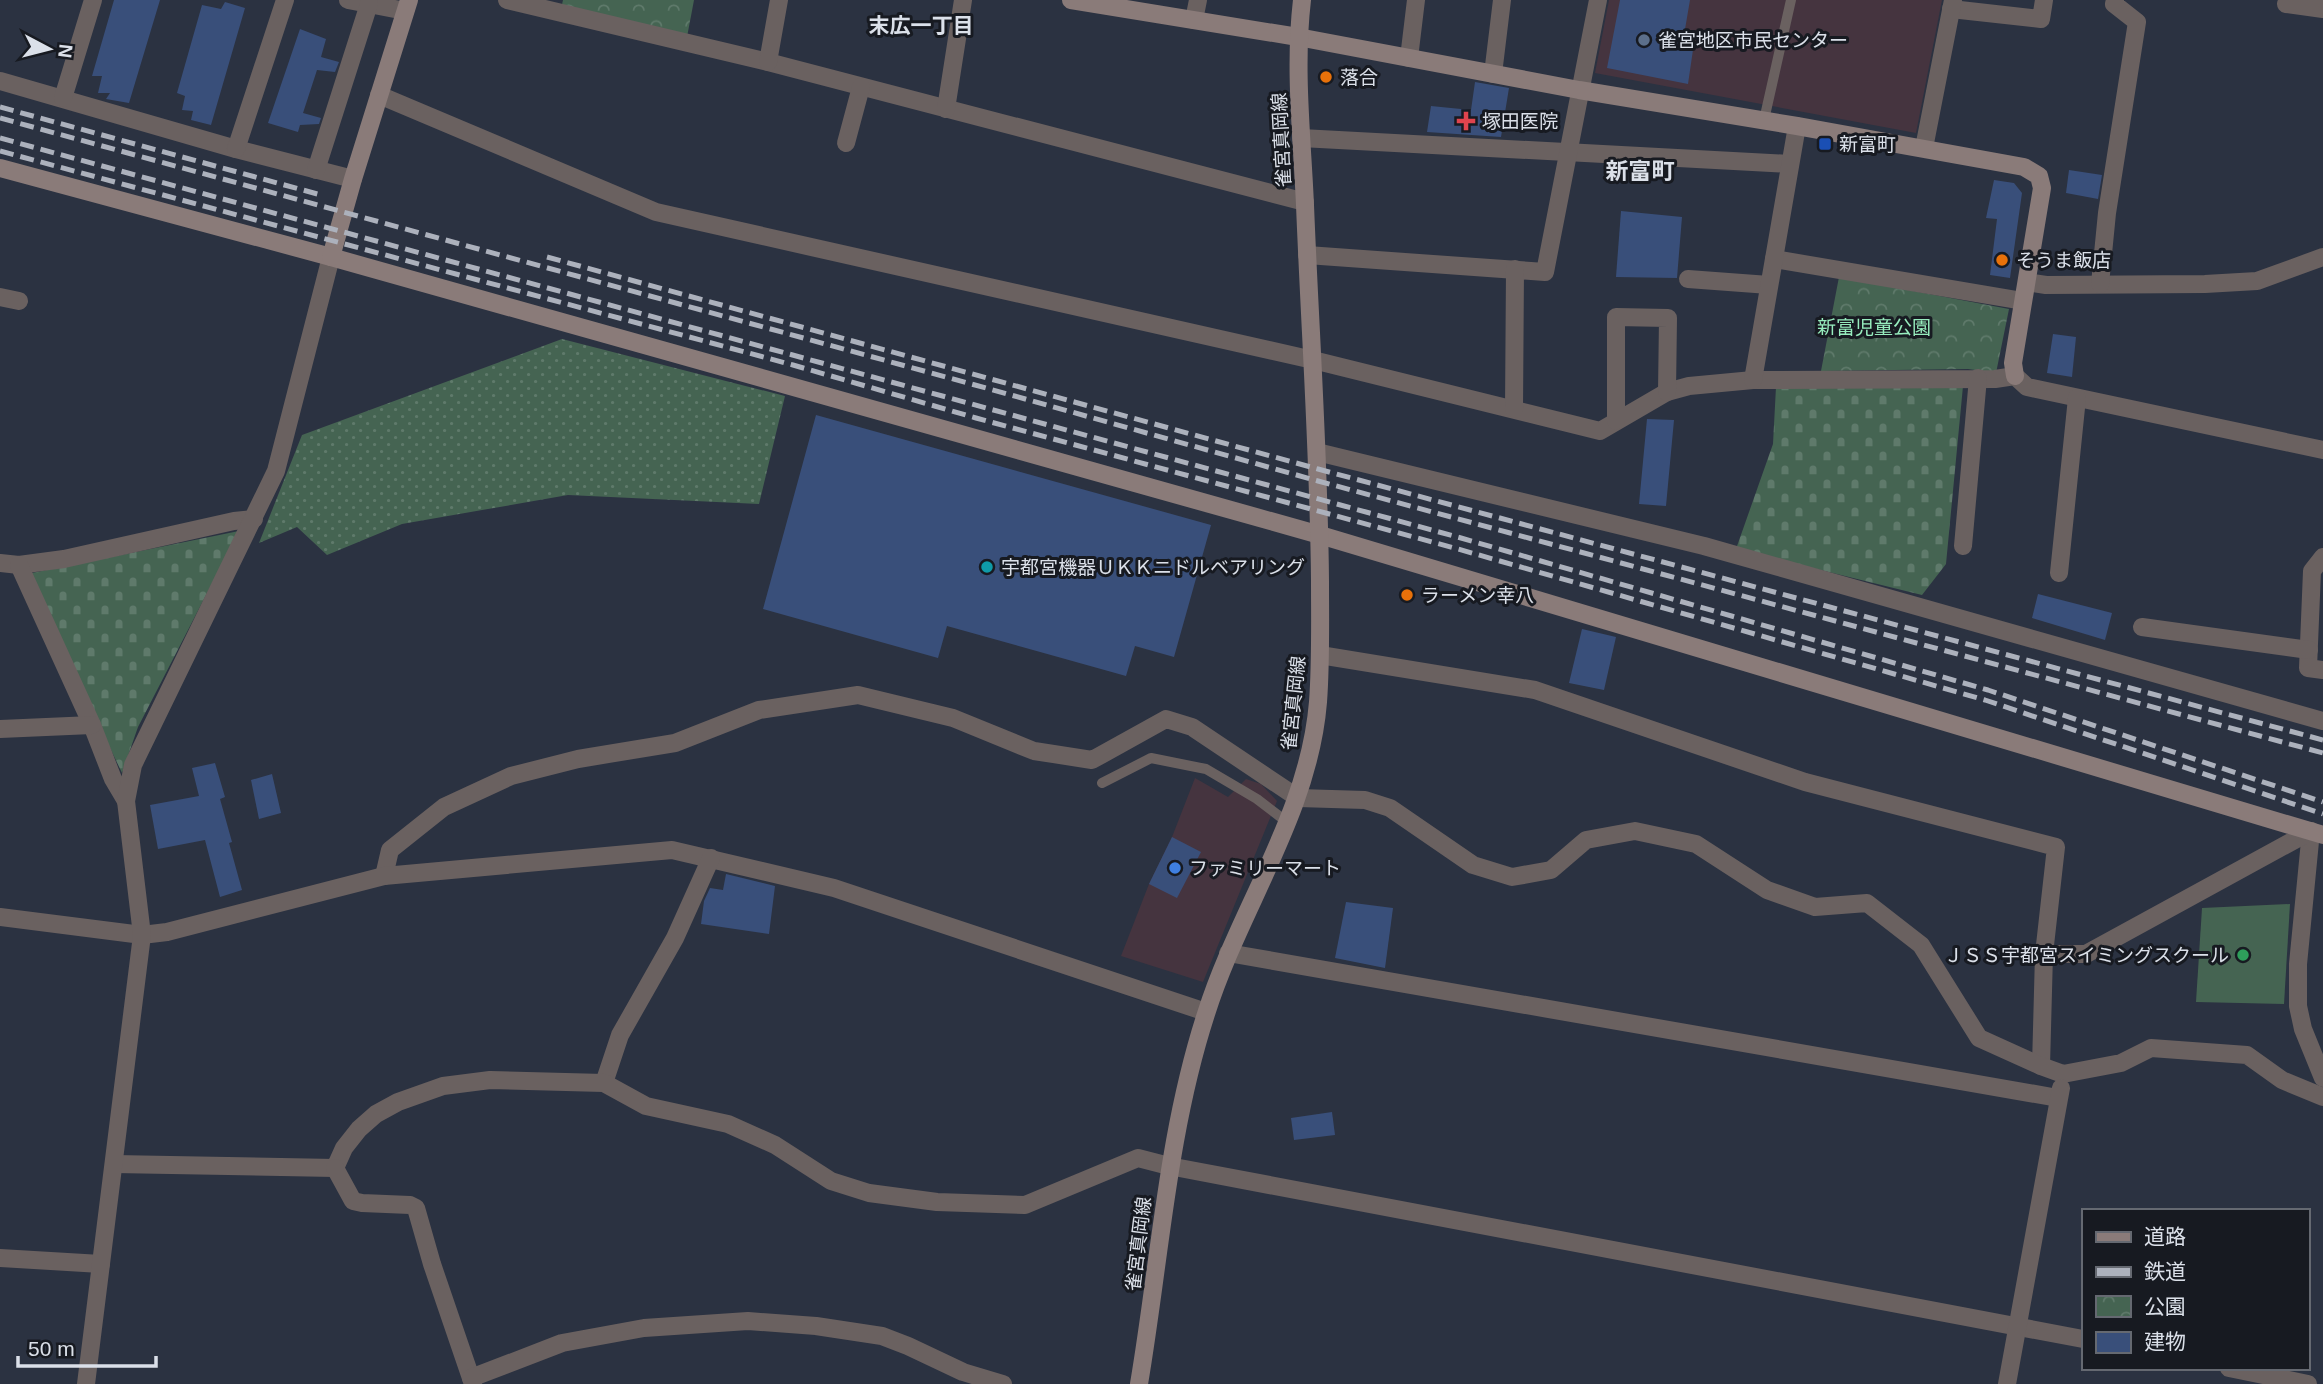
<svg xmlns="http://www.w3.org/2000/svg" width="2323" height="1384" font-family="Helvetica,'Noto Sans JP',sans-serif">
	<defs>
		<pattern id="grass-dots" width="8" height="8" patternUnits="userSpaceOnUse" patternTransform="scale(1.75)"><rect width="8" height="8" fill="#456452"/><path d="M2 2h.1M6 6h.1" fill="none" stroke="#5f7a6b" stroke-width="1.8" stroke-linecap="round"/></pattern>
		<pattern id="cemetery-stones" width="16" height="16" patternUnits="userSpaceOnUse" patternTransform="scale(1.75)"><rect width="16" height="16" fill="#456452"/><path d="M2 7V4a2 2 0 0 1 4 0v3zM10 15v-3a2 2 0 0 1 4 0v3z" fill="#5f7a6b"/></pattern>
		<pattern id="park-crowns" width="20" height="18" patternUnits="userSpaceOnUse" patternTransform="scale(1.75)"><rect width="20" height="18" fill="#456452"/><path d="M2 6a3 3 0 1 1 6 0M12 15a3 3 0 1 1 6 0" fill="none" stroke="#5f7a6b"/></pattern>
	</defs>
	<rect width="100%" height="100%" fill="#2b3241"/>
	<g fill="#45343f">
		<path d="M 1609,0 L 1942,0 L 1916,133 L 1595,73 Z"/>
		<path d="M 1195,778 L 1228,797 L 1246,779 L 1261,784 L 1277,801 L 1203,982 L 1121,956 L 1149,884 L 1172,837 Z"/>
	</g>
	<path fill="url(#grass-dots)" d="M 562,339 L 785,396 L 759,504 L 568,495 L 402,524 L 327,555 L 297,527 L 259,543 L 302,435 Z"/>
	<g fill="url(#cemetery-stones)">
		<path d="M 1963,386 L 1946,564 L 1922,595 L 1736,549 L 1773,444 L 1776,387 Z"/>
		<path d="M 239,531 L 138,727 L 122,773 L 27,574 Z"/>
	</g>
	<g fill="url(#park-crowns)">
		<path d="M 563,0 L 694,0 L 687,37 L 561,9 Z"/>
		<path d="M 1839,277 L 2009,309 L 1996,373 L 1968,369 L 1821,371 Z"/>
	</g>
	<path fill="#456452" d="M 2290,904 L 2284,1004 L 2196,1002 L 2202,908 Z"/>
	<g fill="#394f7a">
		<path d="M 114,0 L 160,0 L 129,103 L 106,99 L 110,93 L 98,93 L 102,76 L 92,76 Z"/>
		<path d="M 1620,0 L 1690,0 L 1683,41 L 1694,43 L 1688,84 L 1607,68 Z"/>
		<path d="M 225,2 L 245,8 L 211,125 L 191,120 L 193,111 L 182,110 L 185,96 L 177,93 L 202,5 L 221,9 Z"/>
		<path d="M 300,29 L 326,39 L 321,57 L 339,62 L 335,72 L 317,70 L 303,113 L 321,118 L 319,124 L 300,125 L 298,132 L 268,123 Z"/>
		<path d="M 1475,82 L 1509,88 L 1501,137 L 1427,132 L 1431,106 L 1471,110 Z"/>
		<path d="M 2069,170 L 2102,175 L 2098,199 L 2066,193 Z"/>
		<path d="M 1994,180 L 2014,183 L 2022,193 L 2010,278 L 1990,275 L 1997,219 L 1986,218 Z"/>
		<path d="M 1621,211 L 1682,217 L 1677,278 L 1616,277 Z"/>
		<path d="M 2053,334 L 2076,337 L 2072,377 L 2047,373 Z"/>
		<path d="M 816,415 L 1211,525 L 1174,657 L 1135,646 L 1126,676 L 947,626 L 938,658 L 763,609 Z"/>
		<path d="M 1647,419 L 1674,420 L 1666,506 L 1639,504 Z"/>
		<path d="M 2038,594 L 2112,613 L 2105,640 L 2032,618 Z"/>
		<path d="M 1582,629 L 1616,637 L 1604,690 L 1569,683 Z"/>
		<path d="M 215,763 L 225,797 L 220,799 L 232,842 L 229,843 L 242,890 L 220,897 L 205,840 L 158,849 L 150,805 L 199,796 L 192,768 Z"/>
		<path d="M 272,774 L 281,813 L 259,819 L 251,780 Z"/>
		<path d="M 1172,837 L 1201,852 L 1177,898 L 1149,884 Z"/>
		<path d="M 726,874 L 775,886 L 769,934 L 701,924 L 704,901 L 710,888 L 723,890 Z"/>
		<path d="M 1346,902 L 1393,908 L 1385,968 L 1335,958 Z"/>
		<path d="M 1332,1112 L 1335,1135 L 1294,1140 L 1291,1118 Z"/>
	</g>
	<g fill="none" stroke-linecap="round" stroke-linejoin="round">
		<g stroke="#6a6160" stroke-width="10">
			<path d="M 1764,120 L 1791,0"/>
			<path d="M 1102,783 L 1151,758 L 1206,769 L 1257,799 L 1287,822"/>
		</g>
		<g stroke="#6a6160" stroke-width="18">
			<path d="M 348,0 L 405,11"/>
			<path d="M 507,0 L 768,62 L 1305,202"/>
			<path d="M 2286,4 L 2323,9"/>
			<path d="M 1951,9 L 2041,19 L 2044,0"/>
			<path d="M 1194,20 L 1198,0"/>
			<path d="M 1409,58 L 1416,0"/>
			<path d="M 768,62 L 779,0"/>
			<path d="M 1493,74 L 1502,0"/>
			<path d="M 0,81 L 236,149 L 353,179"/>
			<path d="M 379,95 L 656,212 L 1313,360 L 1600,431 L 1667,392 L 1689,386 L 1753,380 L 1995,379 L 2015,376 L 2027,387 L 2323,450"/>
			<path d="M 63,98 L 93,0"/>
			<path d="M 946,109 L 963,0"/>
			<path d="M 1301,138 L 1790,164"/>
			<path d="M 846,143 L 861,87"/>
			<path d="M 1924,148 L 1953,0"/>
			<path d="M 236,149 L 285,0"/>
			<path d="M 316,170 L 369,4"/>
			<path d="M 1307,255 L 1545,272 L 1598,0"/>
			<path d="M 1774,259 L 2023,301"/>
			<path d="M 1688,279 L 1769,285"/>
			<path d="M 2027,282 L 2046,285 L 2205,284 L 2257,281 L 2323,257"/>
			<path d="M 2100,284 L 2107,213 L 2137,22 L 2114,4 L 2115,0"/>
			<path d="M 0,297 L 19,301"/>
			<path d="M 1753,380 L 1797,126"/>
			<path d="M 1514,409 L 1515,269"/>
			<path d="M 1616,421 L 1616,317 L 1668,318 L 1667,392"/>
			<path d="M 1317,452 L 1704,546 L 2323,721"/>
			<path d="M 1963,546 L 1978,378"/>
			<path d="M 2323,557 L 2312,571 L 2308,668 L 2323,670"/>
			<path d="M 0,563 L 19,565 L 64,559 L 234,521 L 254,519"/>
			<path d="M 19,565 L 92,725 L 113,779 L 126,801"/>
			<path d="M 2059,573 L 2077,398"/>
			<path d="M 2142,627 L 2309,650"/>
			<path d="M 1320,655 L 1535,690 L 1805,782 L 2056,847 L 2044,954 L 2041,1066"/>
			<path d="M 0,729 L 92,725"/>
			<path d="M 2311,831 L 2298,964 L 2298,1006 L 2303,1029 L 2323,1078"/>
			<path d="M 384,876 L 390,850 L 444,807 L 511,776 L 578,759 L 675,743 L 759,710 L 858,695 L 953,718 L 1034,751 L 1092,760 L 1166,719 L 1192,727 L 1298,798 L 1365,800 L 1390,808 L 1473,865 L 1512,877 L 1551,870 L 1586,840 L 1635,831 L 1696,844 L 1767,890 L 1815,907 L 1867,903 L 1921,945 L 1979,1038 L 2041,1066 L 2063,1074 L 2121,1063 L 2151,1048 L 2247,1055 L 2282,1080 L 2323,1097"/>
			<path d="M 0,917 L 142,935 L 167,932 L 384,876 L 672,850 L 834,888 L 1206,1012"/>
			<path d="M 1228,953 L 2058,1098"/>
			<path d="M 2044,954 L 2086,954 L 2311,831"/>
			<path d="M 604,1083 L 620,1035 L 675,938 L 711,858"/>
			<path d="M 114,1164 L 335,1168 L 344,1148 L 359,1129 L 376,1114 L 398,1102 L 443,1086 L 490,1080 L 604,1083 L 646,1106 L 728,1124 L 775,1145 L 831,1181 L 869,1193 L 937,1202 L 1025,1205 L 1138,1158 L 1169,1166 L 2083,1339"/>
			<path d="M 335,1168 L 353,1201 L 362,1203 L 410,1205 L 416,1208 L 432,1264 L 473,1384"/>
			<path d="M 0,1258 L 101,1264"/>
			<path d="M 2229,1368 L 2308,1384"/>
			<path d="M 471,1378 L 562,1343 L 644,1328 L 748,1321 L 816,1326 L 882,1336 L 908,1346 L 963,1372 L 1003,1384"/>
			<path d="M 86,1384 L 142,935 L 126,801 L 133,765 L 276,471 L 331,257"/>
			<path d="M 2007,1384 L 2061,1088"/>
		</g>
		<g stroke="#8a7b79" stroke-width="18">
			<path d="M 1071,0 L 1298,37 L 1579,90 L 1797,126 L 2024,167 L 2039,176 L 2042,188 L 2013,363 L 2015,376"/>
			<path d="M 0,168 L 331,257 L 1320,535 L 2323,835"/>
			<path d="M 331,257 L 353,179 L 409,0"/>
			<path d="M 1139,1384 C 1160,1260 1167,1134 1206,1014 C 1239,909 1309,814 1318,702 C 1321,662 1320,621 1320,581 C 1319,456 1310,331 1305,205 C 1302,137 1294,68 1302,0"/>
		</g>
		<g stroke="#acb1bc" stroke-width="5" stroke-dasharray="14 7" stroke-linecap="butt">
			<path d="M 0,107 L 321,195"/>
			<path d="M 0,118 L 986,388 L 1318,481 L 2323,753"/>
			<path d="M 0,138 L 1461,538 L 1988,690 L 2323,802"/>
			<path d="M 0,151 L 793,365 L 976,418 L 1458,549 L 1985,700 L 2323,814"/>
			<path d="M 547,257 L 1318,469 L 2323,740"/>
		</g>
	</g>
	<circle fill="#5c6f8a" stroke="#171a21" stroke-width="2.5" cx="1644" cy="40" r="7"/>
	<g fill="#e8710a" stroke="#171a21" stroke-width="2.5">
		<circle cx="1326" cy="77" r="7"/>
		<circle cx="2002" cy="260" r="7"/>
		<circle cx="1407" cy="595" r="7"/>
	</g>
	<path fill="#e0444e" stroke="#171a21" stroke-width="2.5" d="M1462.5 110.5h7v7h7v7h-7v7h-7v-7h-7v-7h7z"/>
	<rect fill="#1a4fb4" stroke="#171a21" stroke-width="2.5" x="1818" y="137" width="14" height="14" rx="3.5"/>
	<circle fill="#0f9aa8" stroke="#171a21" stroke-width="2.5" cx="987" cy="567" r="7"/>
	<circle fill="#3f7fe0" stroke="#171a21" stroke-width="2.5" cx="1175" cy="868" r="7"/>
	<circle fill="#2e9e5b" stroke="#171a21" stroke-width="2.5" cx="2243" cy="955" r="7"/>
	<g text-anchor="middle" stroke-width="6" stroke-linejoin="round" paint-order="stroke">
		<g font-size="19" fill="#dbe0e9" stroke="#171a21" text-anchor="start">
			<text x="1658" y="47">雀宮地区市民センター</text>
			<text x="1340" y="84">落合</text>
			<text x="1482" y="128">塚田医院</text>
			<text x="1839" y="151">新富町</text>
			<text x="2016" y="267">そうま飯店</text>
			<text x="1001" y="574">宇都宮機器ＵＫＫニドルベアリング</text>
			<text x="1421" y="602">ラーメン幸八</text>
			<text x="1189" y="875">ファミリーマート</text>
			<text x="2229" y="962" text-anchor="end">ＪＳＳ宇都宮スイミングスクール</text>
		</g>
		<g font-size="19" fill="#dbe0e9" stroke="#171a21">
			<text transform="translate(1281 140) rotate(-93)" y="7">雀宮真岡線</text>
			<text transform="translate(1293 703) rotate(-84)" y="7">雀宮真岡線</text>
			<text transform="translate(1138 1244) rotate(-83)" y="7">雀宮真岡線</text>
		</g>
		<g font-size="19" fill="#97edbe" stroke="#171a21">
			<text x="1874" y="334">新富児童公園</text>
		</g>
		<g font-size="21" font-weight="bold" fill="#dbe0e9" stroke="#171a21">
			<text x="921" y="33">末広一丁目</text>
		</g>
		<g font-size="23" font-weight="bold" fill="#dbe0e9" stroke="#171a21">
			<text x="1640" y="179">新富町</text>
		</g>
	</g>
	<rect x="2082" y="1209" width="228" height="161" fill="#171a21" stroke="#656971" stroke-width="2"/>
	<rect x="2096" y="1232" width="35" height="10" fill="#8a7b79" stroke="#656971" stroke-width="2"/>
	<text x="2144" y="1244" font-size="21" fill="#dbe0e9">道路</text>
	<rect x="2096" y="1267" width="35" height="10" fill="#acb1bc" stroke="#656971" stroke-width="2"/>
	<text x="2144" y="1279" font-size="21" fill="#dbe0e9">鉄道</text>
	<rect x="2096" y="1296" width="35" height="21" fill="url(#park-crowns)" stroke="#656971" stroke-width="2"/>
	<text x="2144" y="1314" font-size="21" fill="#dbe0e9">公園</text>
	<rect x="2096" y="1332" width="35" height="21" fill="#394f7a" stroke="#656971" stroke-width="2"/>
	<text x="2144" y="1349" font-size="21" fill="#dbe0e9">建物</text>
	<g transform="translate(49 49) rotate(97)" stroke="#171a21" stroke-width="5" paint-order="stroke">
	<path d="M0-5L12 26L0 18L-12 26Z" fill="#dbe0e9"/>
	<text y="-10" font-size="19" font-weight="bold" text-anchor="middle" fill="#dbe0e9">N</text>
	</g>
	<path d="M18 1356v10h138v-10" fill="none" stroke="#dbe0e9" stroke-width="3.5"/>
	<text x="28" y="1356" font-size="21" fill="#dbe0e9" stroke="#171a21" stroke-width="5" paint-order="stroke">50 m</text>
</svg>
